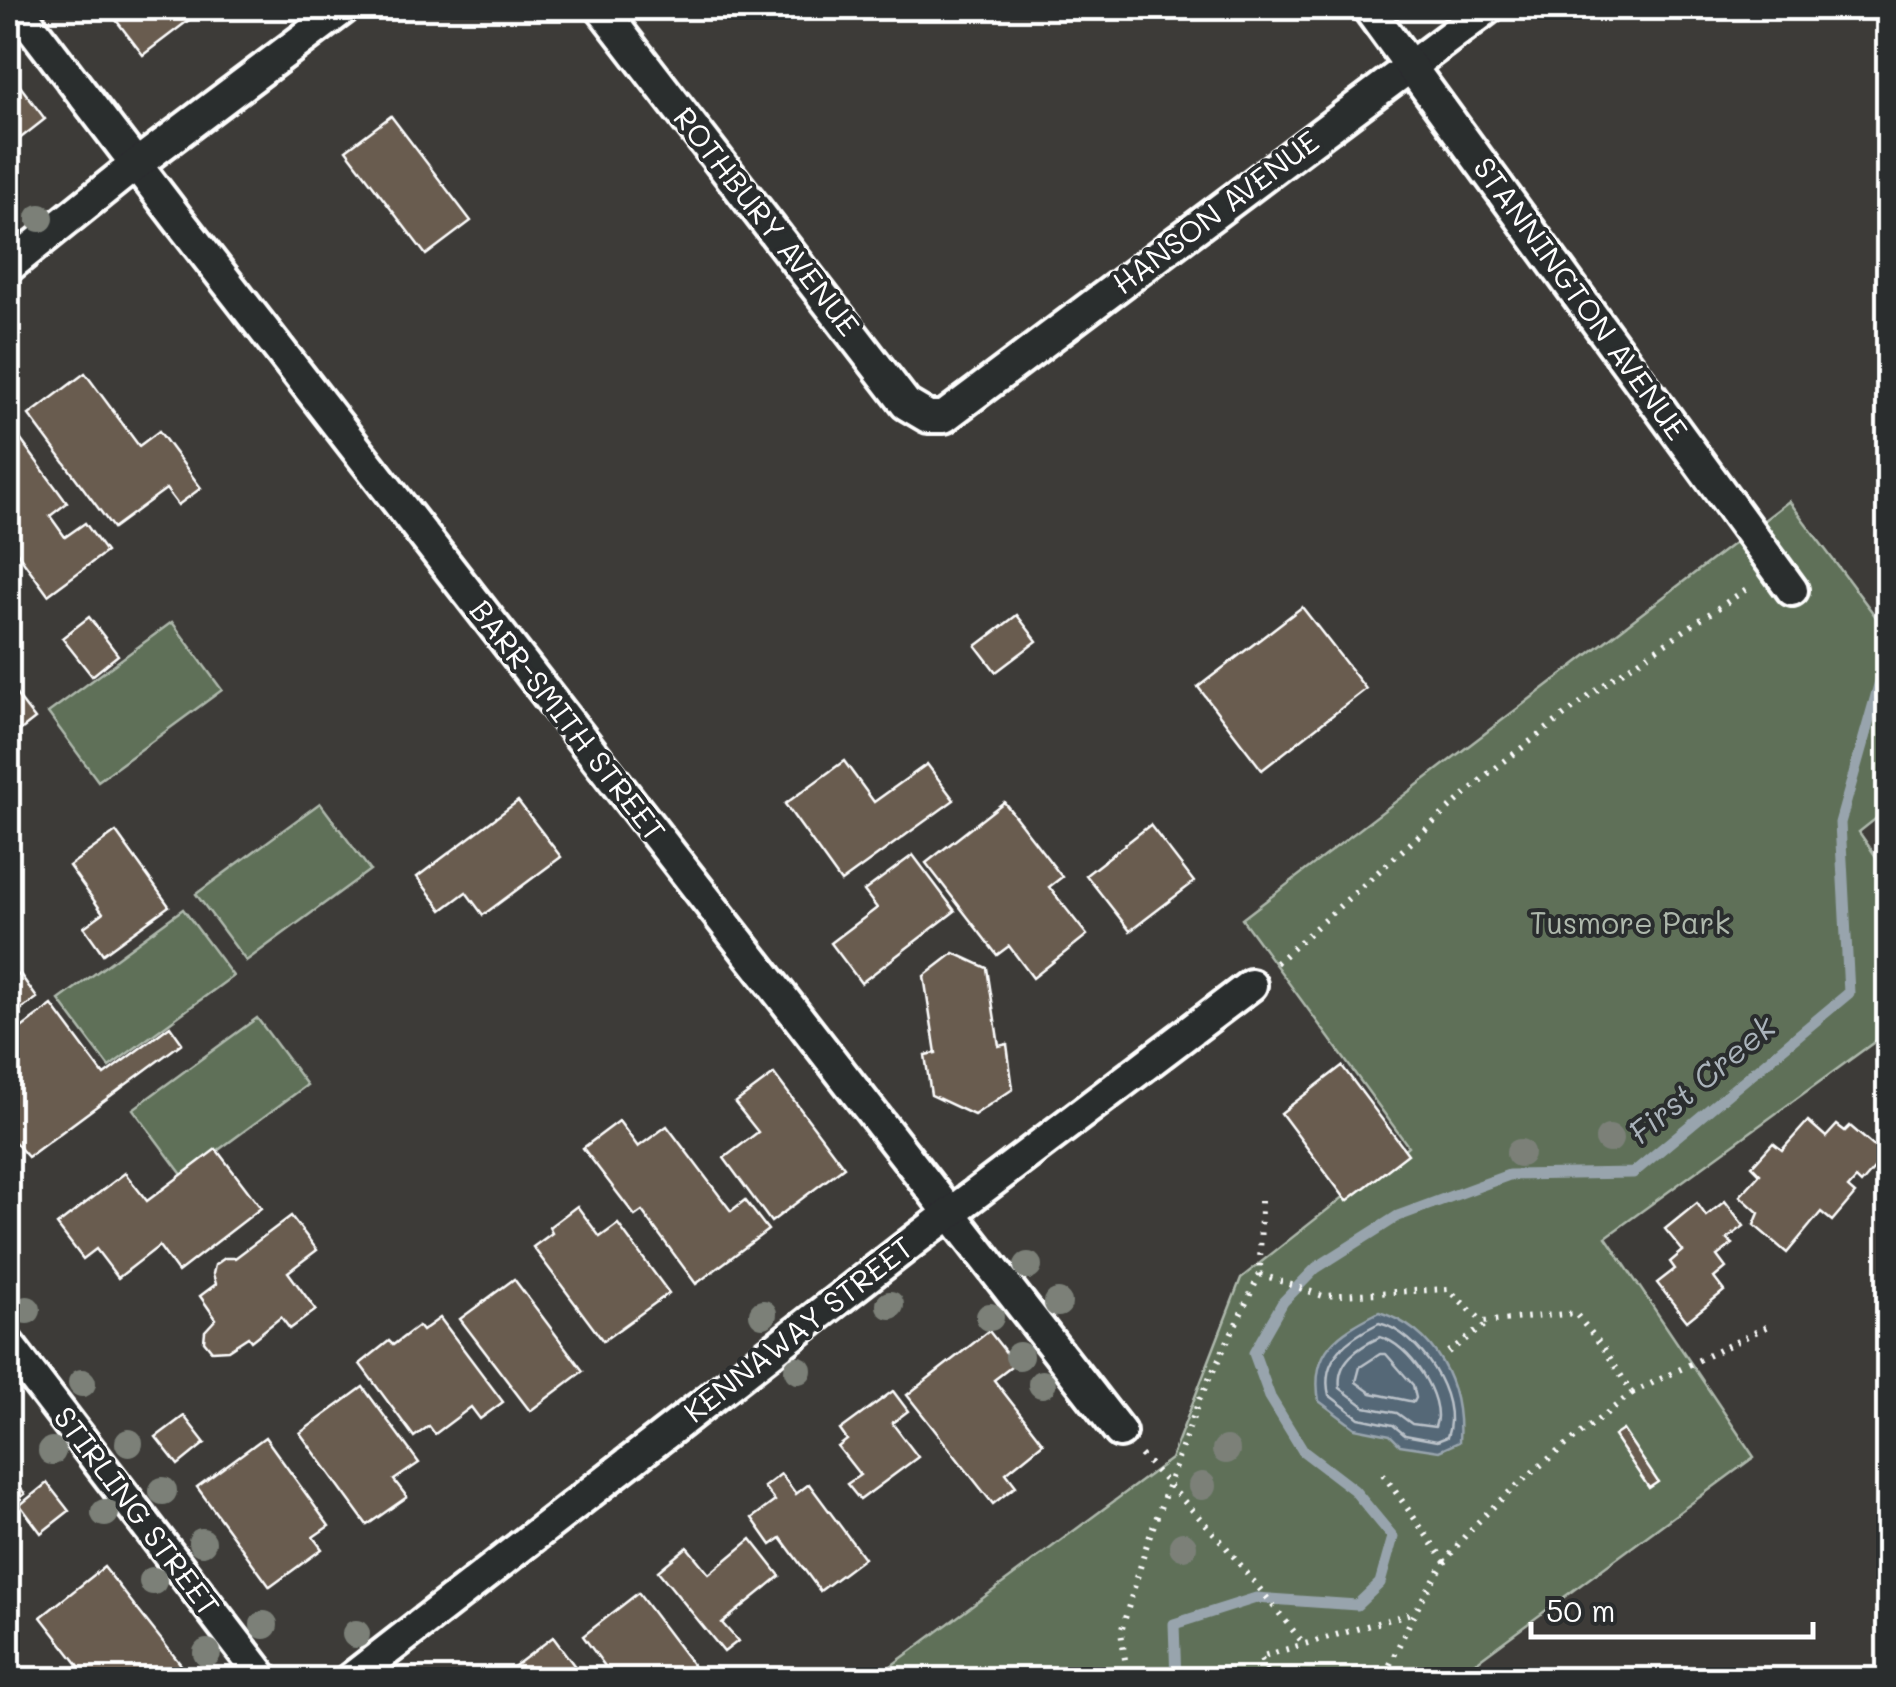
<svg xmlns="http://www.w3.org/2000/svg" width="1896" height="1687" font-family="Mali,sans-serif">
	<rect width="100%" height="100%" fill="#3d3b38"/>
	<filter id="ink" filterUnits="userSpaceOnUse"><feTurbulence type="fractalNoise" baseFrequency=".01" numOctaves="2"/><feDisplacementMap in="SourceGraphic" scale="20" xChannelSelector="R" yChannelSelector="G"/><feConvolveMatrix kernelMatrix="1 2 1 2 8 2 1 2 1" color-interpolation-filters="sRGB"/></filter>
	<g filter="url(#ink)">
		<g fill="#5e7059" stroke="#aeb8ac" stroke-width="2.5">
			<path d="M 1789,501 L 1888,633 L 1888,809 L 1859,832 L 1888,874 L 1888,1032 L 1606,1237 L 1754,1457 L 1453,1679 L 872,1680 L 1171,1459 L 1241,1278 L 1408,1146 L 1242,919 Z"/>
			<path d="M 172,622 L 222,690 L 98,781 L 48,713 Z"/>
			<path d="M 320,803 L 370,870 L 246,961 L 196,894 Z"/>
			<path d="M 183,909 L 233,976 L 109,1067 L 59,1000 Z"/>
			<path d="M 257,1018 L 307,1085 L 183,1176 L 133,1109 Z"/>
		</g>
		<path fill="#546777" stroke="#98a4ad" stroke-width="2.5" d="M 1379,1312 C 1436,1330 1463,1384 1459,1442 L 1439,1451 L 1400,1445 L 1390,1435 L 1355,1428 L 1319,1401 C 1310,1350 1338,1333 1379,1312 Z"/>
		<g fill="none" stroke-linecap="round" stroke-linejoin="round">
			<g stroke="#bbc2c9" stroke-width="2.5">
				<path d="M 1379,1323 C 1419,1333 1462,1396 1447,1437 L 1437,1441 L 1405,1435 L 1393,1425 L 1359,1418 L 1329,1395 C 1320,1358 1349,1338 1379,1323 Z"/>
				<path d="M 1380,1337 C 1408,1343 1446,1398 1435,1427 L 1412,1424 L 1397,1413 L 1365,1407 L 1340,1388 C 1336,1361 1359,1347 1380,1337 Z"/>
				<path d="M 1380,1354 L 1386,1354 L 1413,1385 L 1416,1398 L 1414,1402 L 1371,1393 L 1356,1382 L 1360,1367 Z"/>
			</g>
			<path stroke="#98a4ad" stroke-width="11" d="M 1176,1680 L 1174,1624 L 1256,1598 L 1357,1605 L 1380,1583 L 1393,1537 L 1354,1490 L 1303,1451 L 1270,1397 L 1254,1353 L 1283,1302 L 1316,1268 L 1398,1216 L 1509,1175 L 1633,1173 L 1849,993 L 1840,823 L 1888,653"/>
		</g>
		<g fill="#695c50" stroke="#fff" stroke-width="2.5">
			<path d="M 121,8 L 185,8 L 182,10 L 189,20 L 143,55 L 116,20 L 125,14 Z"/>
			<path d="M 8,70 L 45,119 L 8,148 Z"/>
			<path d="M 391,116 L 471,221 L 426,255 L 346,150 Z"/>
			<path d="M 85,373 L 139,446 L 159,431 L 201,488 L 178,505 L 166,489 L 113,528 L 29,415 Z"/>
			<path d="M 18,436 L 67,503 L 50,516 L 65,537 L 85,523 L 106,552 L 48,595 L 8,540 L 8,443 Z"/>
			<path d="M 1302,607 L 1366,689 L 1262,770 L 1198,687 Z"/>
			<path d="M 1017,615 L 1037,641 L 996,672 L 976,646 Z"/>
			<path d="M 89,617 L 118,655 L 92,676 L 62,638 Z"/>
			<path d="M 8,684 L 35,719 L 8,740 Z"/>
			<path d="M 844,761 L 874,802 L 927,764 L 954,800 L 841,882 L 785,804 Z"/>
			<path d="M 518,801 L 561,857 L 483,915 L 466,892 L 442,910 L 417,877 Z"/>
			<path d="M 1004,802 L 1062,877 L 1049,887 L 1087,935 L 1033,978 L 1009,946 L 997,955 L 926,863 Z"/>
			<path d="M 1150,825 L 1194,882 L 1130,931 L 1086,875 Z"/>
			<path d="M 116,832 L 169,906 L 103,954 L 84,927 L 103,913 L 69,866 Z"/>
			<path d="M 913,855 L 955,911 L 861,983 L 831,943 L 877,908 L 864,891 Z"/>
			<path d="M 954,953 L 987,968 L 999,1046 L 1007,1044 L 1013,1089 L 974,1115 L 931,1095 L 925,1055 L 936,1053 L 924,976 Z"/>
			<path d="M 20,974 L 37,998 L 8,1019 L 8,975 L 11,981 Z"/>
			<path d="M 52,1005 L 104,1075 L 170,1026 L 182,1043 L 28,1157 L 8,1134 L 8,1038 Z"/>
			<path d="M 1342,1066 L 1408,1154 L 1347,1201 L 1281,1113 Z"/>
			<path d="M 774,1074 L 844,1167 L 771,1222 L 724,1158 L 758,1132 L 735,1103 Z"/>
			<path d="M 619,1121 L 638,1147 L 667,1126 L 731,1211 L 745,1200 L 768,1230 L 696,1284 L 642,1211 L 635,1216 L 583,1148 Z"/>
			<path d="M 1808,1121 L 1826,1137 L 1837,1125 L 1845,1131 L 1850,1126 L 1885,1156 L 1861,1184 L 1856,1179 L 1848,1188 L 1855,1194 L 1832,1221 L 1821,1212 L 1787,1253 L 1754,1225 L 1759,1213 L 1740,1196 L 1760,1174 L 1752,1166 L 1773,1143 L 1782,1150 Z"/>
			<path d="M 216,1149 L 261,1208 L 178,1272 L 159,1246 L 118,1278 L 96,1249 L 83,1259 L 57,1225 L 125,1173 L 147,1201 Z"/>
			<path d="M 1725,1201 L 1744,1226 L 1727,1239 L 1733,1244 L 1717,1256 L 1726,1268 L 1714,1278 L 1724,1291 L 1687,1321 L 1657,1283 L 1675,1269 L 1670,1262 L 1683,1251 L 1665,1229 L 1697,1203 L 1706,1216 Z"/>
			<path d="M 577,1206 L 600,1237 L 618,1224 L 669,1293 L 603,1341 L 533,1247 L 552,1233 L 549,1227 Z"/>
			<path d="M 291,1216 L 317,1250 L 288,1272 L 316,1310 L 290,1329 L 281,1317 L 251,1341 L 248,1337 L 228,1350 L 212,1351 L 204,1341 L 205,1331 L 216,1319 L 200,1296 L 216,1284 L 213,1274 L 215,1265 L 225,1258 L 235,1258 Z"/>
			<path d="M 514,1279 L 583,1371 L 530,1411 L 460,1319 Z"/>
			<path d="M 440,1318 L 503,1402 L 480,1419 L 471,1407 L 435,1434 L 429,1426 L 414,1437 L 360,1364 L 389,1341 L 393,1345 L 418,1326 L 422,1331 Z"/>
			<path d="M 989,1331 L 1015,1364 L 994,1380 L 1043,1443 L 1006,1473 L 1016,1486 L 993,1504 L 907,1395 Z"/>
			<path d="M 363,1387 L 419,1463 L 394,1480 L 407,1497 L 367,1525 L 300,1433 Z"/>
			<path d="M 893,1391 L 908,1411 L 892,1423 L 918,1457 L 860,1500 L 847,1484 L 860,1475 L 838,1447 L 847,1440 L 840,1430 Z"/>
			<path d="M 184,1416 L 205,1443 L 178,1465 L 156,1437 Z"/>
			<path d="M 1623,1430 L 1658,1482 L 1649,1488 L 1614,1436 Z"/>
			<path d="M 265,1437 L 329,1526 L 313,1537 L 322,1549 L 270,1587 L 197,1487 Z"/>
			<path d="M 8,1471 L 25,1494 L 8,1507 Z"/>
			<path d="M 781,1474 L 796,1494 L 809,1484 L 864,1558 L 820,1591 L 781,1538 L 771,1545 L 752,1518 L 775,1501 L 764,1487 Z"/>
			<path d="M 47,1483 L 69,1511 L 41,1533 L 20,1505 Z"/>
			<path d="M 751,1539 L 780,1576 L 722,1623 L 738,1641 L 724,1652 L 658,1571 L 687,1547 L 709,1574 Z"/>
			<path d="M 104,1567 L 186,1671 L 176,1680 L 90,1680 L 41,1617 Z"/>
			<path d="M 638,1593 L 704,1680 L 615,1680 L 583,1636 Z"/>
			<path d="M 553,1637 L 585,1680 L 507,1680 L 511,1677 L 507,1672 Z"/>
		</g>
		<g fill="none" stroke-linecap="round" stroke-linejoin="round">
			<defs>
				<g id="minor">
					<path d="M 17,8 L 177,218 L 1120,1432"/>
					<path d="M 601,8 L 906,404 L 928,417 L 944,417 L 1488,8"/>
					<path d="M 1368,8 L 1792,590"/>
					<path d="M 8,267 L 121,176 L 344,8"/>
					<path d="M 8,1344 L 265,1680"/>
					<path d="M 349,1680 L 916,1239 L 1251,985"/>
				</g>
			</defs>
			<use href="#minor" stroke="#fff" stroke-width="38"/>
			<g stroke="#fff" stroke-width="6" stroke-dasharray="2.5 8" stroke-linecap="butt">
				<path d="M 1276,963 L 1489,773 L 1613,678 L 1751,586"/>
				<path d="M 1260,1274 L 1323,1296 L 1448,1289 L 1483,1322 L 1575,1313 L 1603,1347 L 1632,1393 C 1580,1435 1525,1474 1478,1522 C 1435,1565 1408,1625 1383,1680"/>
				<path d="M 1448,1352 L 1488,1323"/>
				<path d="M 1632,1393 L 1768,1326"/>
				<path d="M 1141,1455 L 1222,1542 L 1304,1644"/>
				<path d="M 1383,1474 L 1446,1563"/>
				<path d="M 1128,1680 L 1121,1632 L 1147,1544 L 1200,1398 L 1260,1274 L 1261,1201"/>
				<path d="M 1272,1680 L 1260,1657 L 1415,1612"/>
			</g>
			<use href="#minor" stroke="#2a2d2e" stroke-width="30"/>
		</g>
		<g fill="#7b8078">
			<circle cx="40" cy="218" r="14"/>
			<circle cx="1609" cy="1139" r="14"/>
			<circle cx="1520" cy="1153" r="14"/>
			<circle cx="1028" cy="1266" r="14"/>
			<circle cx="1058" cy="1303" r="14"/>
			<circle cx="890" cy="1305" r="14"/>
			<circle cx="27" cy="1310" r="14"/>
			<circle cx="763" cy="1314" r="14"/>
			<circle cx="990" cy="1317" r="14"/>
			<circle cx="1019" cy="1356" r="14"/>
			<circle cx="798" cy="1370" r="14"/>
			<circle cx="82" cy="1383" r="14"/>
			<circle cx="1042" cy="1384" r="14"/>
			<circle cx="129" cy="1443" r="14"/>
			<circle cx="1226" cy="1450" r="14"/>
			<circle cx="52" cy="1451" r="14"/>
			<circle cx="1202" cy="1486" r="14"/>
			<circle cx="163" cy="1491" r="14"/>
			<circle cx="105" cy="1513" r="14"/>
			<circle cx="202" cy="1542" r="14"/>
			<circle cx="1183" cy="1546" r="14"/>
			<circle cx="153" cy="1581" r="14"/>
			<circle cx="264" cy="1625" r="14"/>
			<circle cx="356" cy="1634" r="14"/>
			<circle cx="207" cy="1653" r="14"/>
		</g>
	</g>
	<g text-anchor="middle" stroke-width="8" stroke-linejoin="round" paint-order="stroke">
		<g font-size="30" fill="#fff" stroke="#2a2d2e">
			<text transform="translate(1216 213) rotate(-37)" y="10">HANSON AVENUE</text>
			<text transform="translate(766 222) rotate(52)" y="10">ROTHBURY AVENUE</text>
			<text transform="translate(1580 299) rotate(54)" y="10">STANNINGTON AVENUE</text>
			<text transform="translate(567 721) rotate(52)" y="10">BARR-SMITH STREET</text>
			<text transform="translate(799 1330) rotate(-38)" y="10">KENNAWAY STREET</text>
			<text transform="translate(136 1512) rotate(53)" y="10">STIRLING STREET</text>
		</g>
		<g font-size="30" fill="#aeb8ac" stroke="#2a2d2e">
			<text x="1630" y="934">Tusmore Park</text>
		</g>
		<g font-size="32" font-style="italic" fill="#aab3bb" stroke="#2a2d2e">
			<text transform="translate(1702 1080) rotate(-40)" y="11">First Creek</text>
		</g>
	</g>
	<rect width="1896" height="1687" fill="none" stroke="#2a2d2e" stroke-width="40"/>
	<rect x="20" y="20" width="1856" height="1647" fill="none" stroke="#fff" stroke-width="4" filter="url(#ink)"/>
	<path d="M1531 1622v15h282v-15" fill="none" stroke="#ffffff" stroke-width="5"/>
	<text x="1546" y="1622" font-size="30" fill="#ffffff" stroke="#2a2d2e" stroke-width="8" paint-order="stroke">50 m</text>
</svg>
